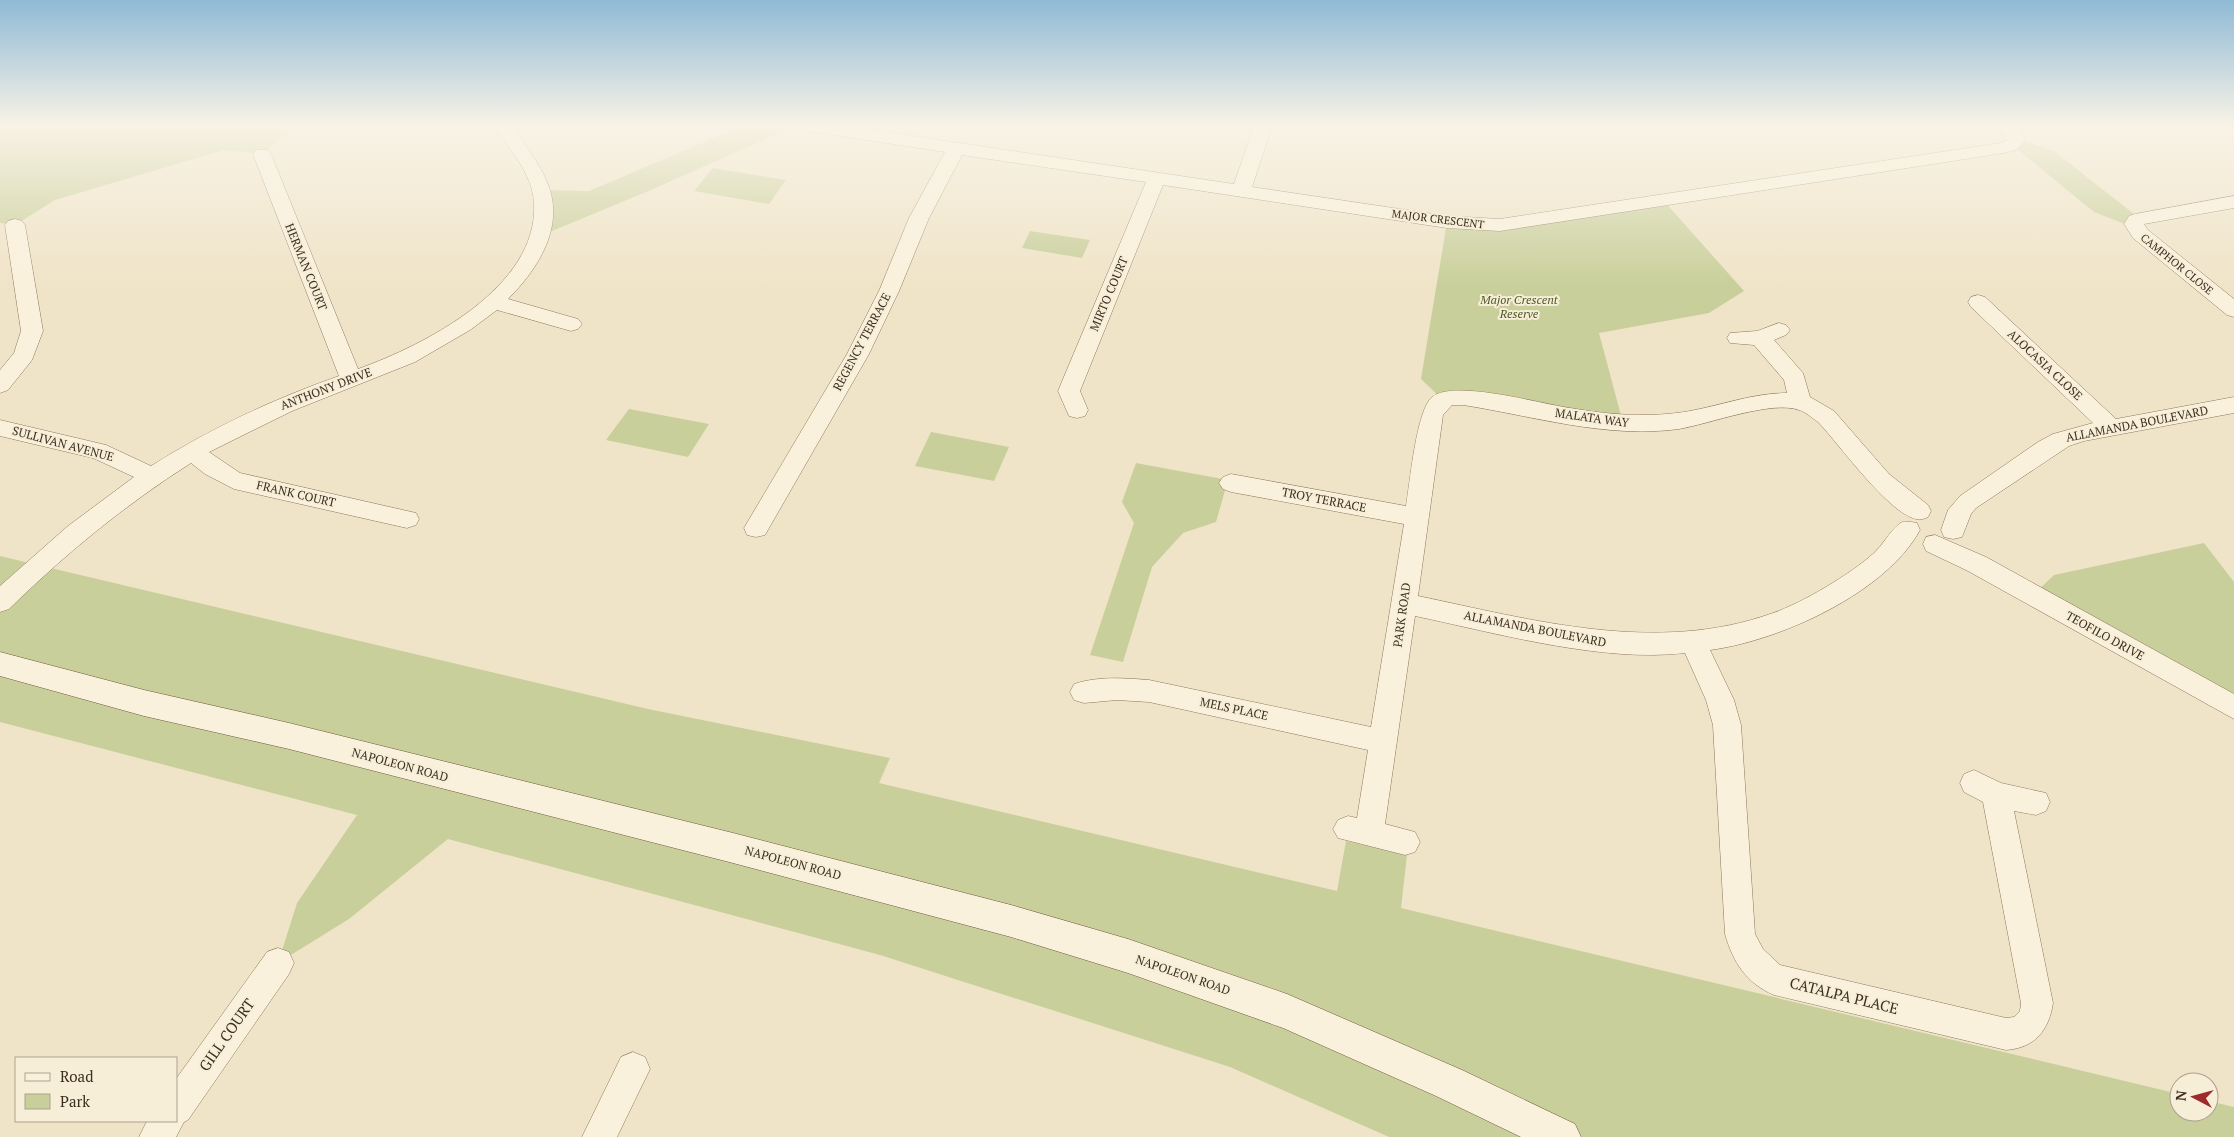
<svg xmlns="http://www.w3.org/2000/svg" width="2234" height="1137" font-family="'PT Serif',serif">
	<rect width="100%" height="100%" fill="#f0e4c8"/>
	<g fill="#c9cf9b">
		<path d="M 0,126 L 295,126 L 262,154 L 224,150 L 55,200 L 15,225 L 0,223 Z"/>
		<path d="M 742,126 L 795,126 L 651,190 L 540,236 L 541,190 L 589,191 Z"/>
		<path d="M 2016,138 L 2054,151 L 2139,218 L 2135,228 L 2094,212 L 2012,145 Z"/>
		<path d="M 713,168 L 786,180 L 769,204 L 694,191 Z"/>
		<path d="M 1664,201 L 1744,291 L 1709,313 L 1599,333 L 1623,423 L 1442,399 L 1421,379 L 1447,222 L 1474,225 Z"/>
		<path d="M 1030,231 L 1090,240 L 1082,258 L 1022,248 Z"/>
		<path d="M 629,409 L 709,424 L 688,457 L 606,440 Z"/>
		<path d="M 931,432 L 1009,447 L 994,481 L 915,466 Z"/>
		<path d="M 1136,463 L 1228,480 L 1216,522 L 1183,533 L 1152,567 L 1123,662 L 1090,655 L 1134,523 L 1122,502 Z"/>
		<path d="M 2204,543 L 2234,582 L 2234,707 L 2033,595 L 2054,575 Z"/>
		<path d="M 0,556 L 648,709 L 890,758 L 879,783 L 1337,891 L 1346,841 L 1407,855 L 1401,908 L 2179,1094 L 2179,1112 L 2209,1112 L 2209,1101 L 2234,1107 L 2234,1137 L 1389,1137 L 1230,1067 L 880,955 L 448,839 L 349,919 L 278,963 L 297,903 L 357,815 L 0,722 Z"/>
	</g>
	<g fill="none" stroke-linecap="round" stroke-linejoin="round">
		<defs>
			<g id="street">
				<path d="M 494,126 L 512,126 C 524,144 539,162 547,182 C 566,226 538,269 508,299 L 578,319 L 582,324 L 578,329 L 571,331 L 497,310 L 470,330 L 415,362 L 292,411 L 209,452 L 240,473 L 416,513 L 419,519 L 416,525 L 407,528 L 234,489 L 205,474 L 191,463 C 125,505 65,554 9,609 L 0,612 L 0,586 L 68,526 L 134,477 L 93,458 L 0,436 L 0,420 L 106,445 L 151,466 C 210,429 273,399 339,376 L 253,154 L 256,150 L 268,150 L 271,154 L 358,369 C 425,345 539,287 534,203 C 533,175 509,148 494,126 Z"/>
				<path d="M 799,126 L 845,126 L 1234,184 L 1254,126 L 1272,126 L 1252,187 L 1447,216 L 1500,219 L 2001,143 L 2007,140 L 1997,126 L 2016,126 L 2023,134 L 2025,141 L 2016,150 L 2004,153 L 1500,231 L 1447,228 L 1163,185 L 1080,391 L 1088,410 L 1085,416 L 1077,418 L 1069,416 L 1058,391 L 1146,182 L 962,155 L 929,218 L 899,291 L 869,354 L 765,535 L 756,537 L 747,535 L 744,528 L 847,354 L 879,291 L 909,218 L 945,152 L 808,131 L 802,130 Z"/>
				<path d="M 2234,196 L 2234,208 L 2144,224 L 2148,230 L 2234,299 L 2234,317 L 2227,315 L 2133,238 L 2124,224 L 2129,216 L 2135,214 Z"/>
				<path d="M 15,219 L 22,221 L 25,225 L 43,331 L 32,360 L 8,390 L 0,393 L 0,370 L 14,353 L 21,331 L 5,225 L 8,221 Z"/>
				<path d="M 1978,295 L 1985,297 L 2116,419 L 2234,397 L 2234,413 L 2084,441 L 2069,446 L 1976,508 L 1971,514 L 1962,537 L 1953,539 L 1944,537 L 1941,530 L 1948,510 L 1960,496 L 2038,442 L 2053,434 L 2093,423 L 1971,307 L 1968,302 L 1971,297 Z"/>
				<path d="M 1779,323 L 1786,325 L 1790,330 L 1786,335 L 1774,340 L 1803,373 L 1810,397 L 1834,411 L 1889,474 L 1928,505 L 1931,511 L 1928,517 C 1924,519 1920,520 1916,519 C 1888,513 1840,445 1818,422 C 1812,418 1806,412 1799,410 C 1772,400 1709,424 1679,429 C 1607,439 1533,416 1463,405 L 1452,405 L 1443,415 L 1418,596 C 1533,620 1657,655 1773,613 C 1802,603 1851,574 1874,553 C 1883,545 1889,532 1899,524 C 1904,520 1910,522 1917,523 L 1920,530 C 1886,593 1779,641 1710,650 L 1734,700 L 1741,725 L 1755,934 L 1763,949 L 1780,965 L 2006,1018 L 2014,1017 L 2020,1011 L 2021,1003 L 1983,802 L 1964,792 L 1960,783 L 1964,774 L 1974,770 L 2001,783 L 2046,793 L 2050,802 L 2046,811 L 2036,815 L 2014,811 L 2053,1003 C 2049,1030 2035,1048 2006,1050 L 1774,995 C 1746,983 1733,962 1725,934 L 1713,725 L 1706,700 L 1685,653 C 1603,663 1496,633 1415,616 L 1385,824 L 1415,832 L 1420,842 L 1415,852 L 1405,855 L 1338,838 L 1333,829 L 1338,820 L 1348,816 L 1357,818 L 1368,750 L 1149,702 L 1117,700 L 1084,703 L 1074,700 L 1070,692 L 1074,684 C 1098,676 1124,678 1149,680 L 1371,727 L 1404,524 L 1231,492 L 1223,489 L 1219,483 L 1223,477 L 1231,474 L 1406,506 C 1410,483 1416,411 1432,397 C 1454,379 1541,404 1570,408 C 1609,415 1651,418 1690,411 C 1722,405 1754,393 1787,393 L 1784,380 L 1754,345 L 1730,343 L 1727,338 L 1730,333 L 1757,331 Z"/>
				<path d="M 1935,535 L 1986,557 L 2234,694 L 2234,719 L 1968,571 L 1926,551 L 1923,544 L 1926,537 Z"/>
				<path d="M 278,948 L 289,952 L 294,963 L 289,974 L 188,1120 L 184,1122 L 176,1137 L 139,1137 L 147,1121 L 176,1121 L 176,1079 L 267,952 Z"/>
				<path d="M 633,1052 L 645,1057 L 650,1069 L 617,1137 L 582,1137 L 621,1057 Z"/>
			</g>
			<path id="secondary" d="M 0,652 L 144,690 L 289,723 L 733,833 L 1011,905 L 1128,939 L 1287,994 L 1462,1070 L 1575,1124 L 1581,1137 L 1521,1137 L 1436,1096 L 1283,1028 L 1128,973 L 1011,937 L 733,863 L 289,749 L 144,716 L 0,676 Z"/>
		</defs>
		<use href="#street" stroke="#8d765c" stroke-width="1"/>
		<use href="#secondary" stroke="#6f573f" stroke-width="1"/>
		<use href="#street" fill="#faf1dc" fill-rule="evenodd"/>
		<use href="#secondary" fill="#faf1dc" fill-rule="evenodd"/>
	</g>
	<linearGradient id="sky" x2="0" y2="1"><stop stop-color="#8fbad6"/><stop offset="0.44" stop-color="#f8f3e6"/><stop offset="1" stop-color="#f8f3e6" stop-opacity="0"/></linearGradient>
	<rect width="2234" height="285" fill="url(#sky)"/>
	<g text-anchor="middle" stroke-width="4" stroke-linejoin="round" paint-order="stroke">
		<g font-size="11" fill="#3d2e20" stroke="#f7eed8">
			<text transform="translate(1438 219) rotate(7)" y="4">MAJOR CRESCENT</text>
			<text transform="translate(2177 264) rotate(39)" y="4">CAMPHOR CLOSE</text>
		</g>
		<g font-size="12" fill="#3d2e20" stroke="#f7eed8">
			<text transform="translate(306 267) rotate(68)" y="4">HERMAN COURT</text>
			<text transform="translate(1109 294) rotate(-67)" y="4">MIRTO COURT</text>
			<text transform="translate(862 342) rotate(-62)" y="4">REGENCY TERRACE</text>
			<text transform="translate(2045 365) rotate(43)" y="4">ALOCASIA CLOSE</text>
			<text transform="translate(326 389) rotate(-21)" y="4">ANTHONY DRIVE</text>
			<text transform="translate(1592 418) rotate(8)" y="4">MALATA WAY</text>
			<text transform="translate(2137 424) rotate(-11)" y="4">ALLAMANDA BOULEVARD</text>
			<text transform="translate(63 444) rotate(15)" y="4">SULLIVAN AVENUE</text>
			<text transform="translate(296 494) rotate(13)" y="4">FRANK COURT</text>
			<text transform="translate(1324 500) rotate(11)" y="4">TROY TERRACE</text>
			<text transform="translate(1402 615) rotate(-82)" y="4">PARK ROAD</text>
			<text transform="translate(1535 629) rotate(11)" y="4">ALLAMANDA BOULEVARD</text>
			<text transform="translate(2105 636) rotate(29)" y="4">TEOFILO DRIVE</text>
			<text transform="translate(1234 709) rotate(12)" y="4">MELS PLACE</text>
			<text transform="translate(400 765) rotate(15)" y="4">NAPOLEON ROAD</text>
			<text transform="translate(793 863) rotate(15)" y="4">NAPOLEON ROAD</text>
			<text transform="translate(1183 975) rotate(19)" y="4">NAPOLEON ROAD</text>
		</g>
		<g font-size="12" font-style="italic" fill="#4d5a26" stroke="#f7eed8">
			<text x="1519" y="304">Major Crescent<tspan x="1519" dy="14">Reserve</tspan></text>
		</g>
		<g font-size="15" fill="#3d2e20" stroke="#f7eed8">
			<text transform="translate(1844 996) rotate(14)" y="5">CATALPA PLACE</text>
			<text transform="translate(227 1035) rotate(-55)" y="5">GILL COURT</text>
		</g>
	</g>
	<rect x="15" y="1057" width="162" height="65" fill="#f7eed8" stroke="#ada18e"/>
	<rect x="25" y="1073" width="25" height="8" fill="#faf1dc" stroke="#ada18e"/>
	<text x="60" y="1082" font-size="15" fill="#3d2e20">Road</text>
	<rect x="25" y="1094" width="25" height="15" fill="#c9cf9b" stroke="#ada18e"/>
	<text x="60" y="1107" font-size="15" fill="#3d2e20">Park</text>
	<g transform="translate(2194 1097) rotate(276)"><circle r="24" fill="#f7eed8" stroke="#ada18e"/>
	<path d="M0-4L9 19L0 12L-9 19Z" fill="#9e2a2b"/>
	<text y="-8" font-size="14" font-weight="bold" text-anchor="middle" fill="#3d2e20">N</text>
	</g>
</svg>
